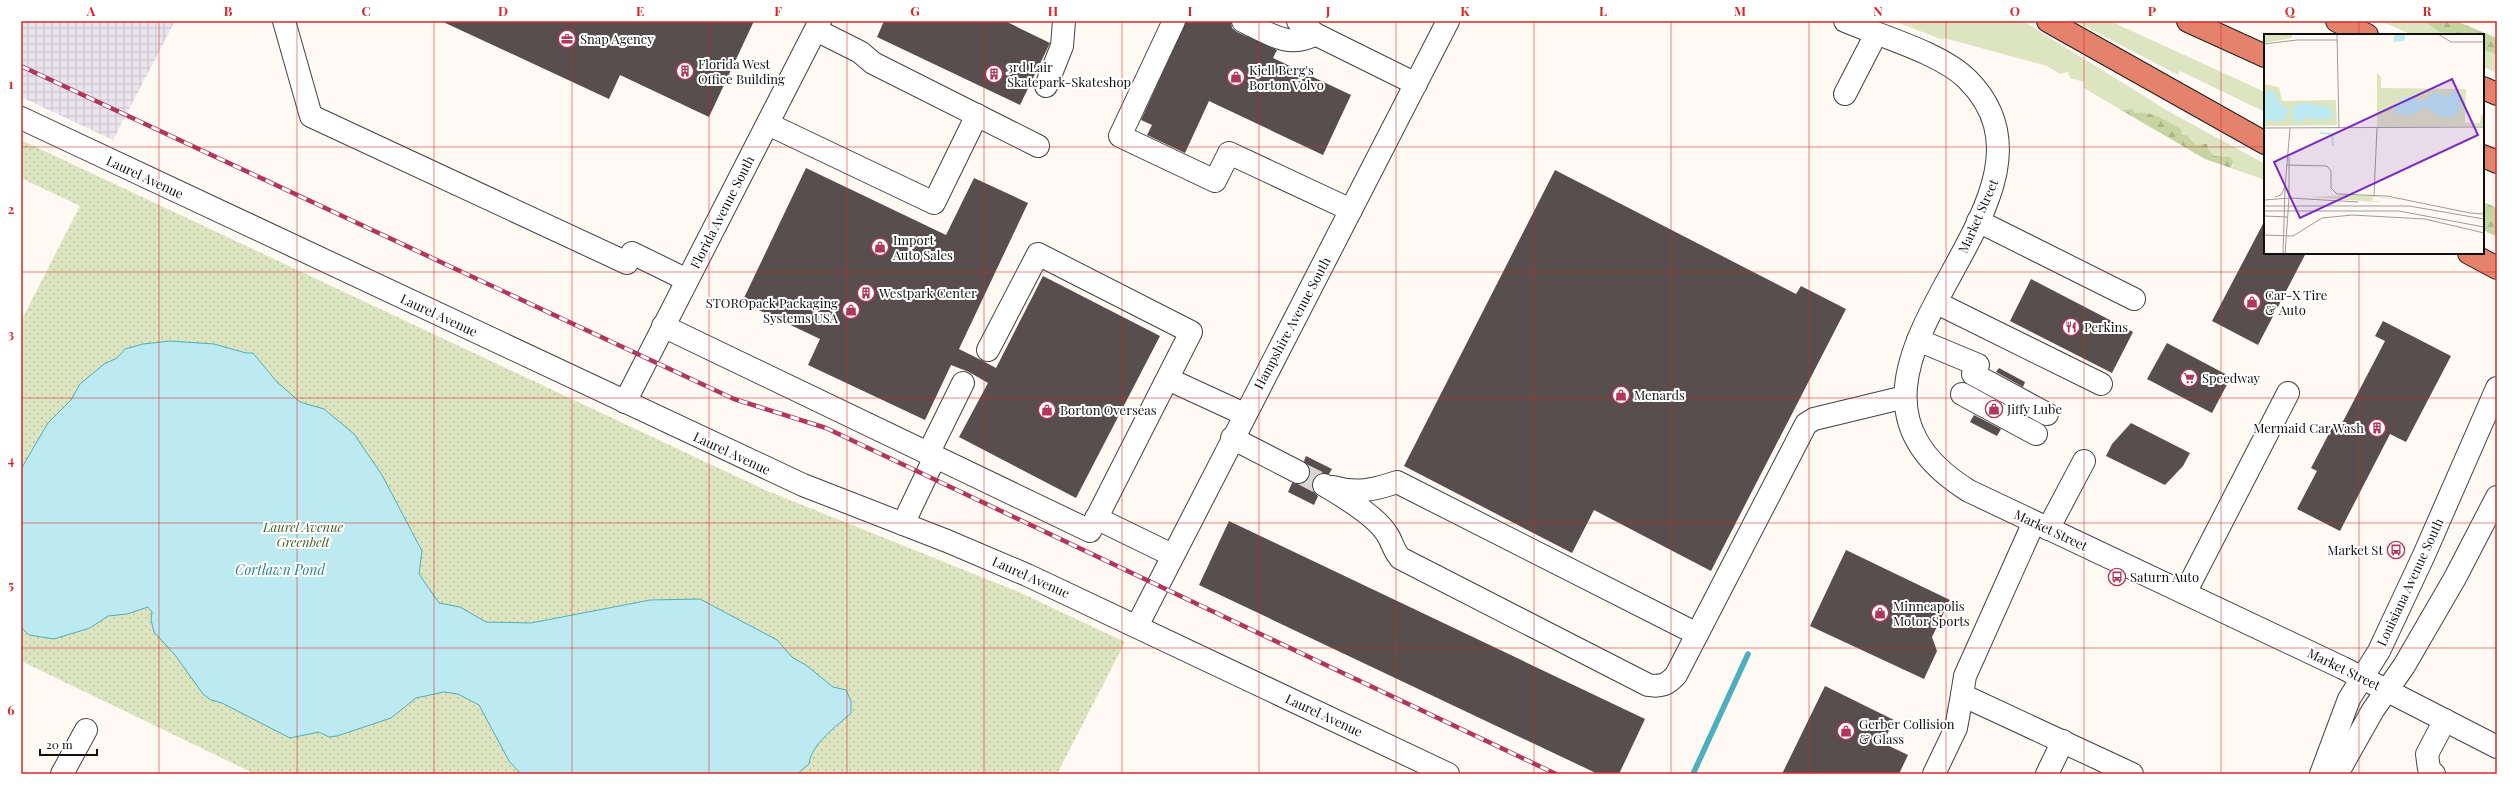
<svg xmlns="http://www.w3.org/2000/svg" width="2518" height="795" font-family="'Playfair Display',serif">
	<defs>
		<pattern id="industrial-grid" width="8" height="8" patternUnits="userSpaceOnUse"><rect width="8" height="8" fill="#eae5ed"/><path d="M0 4h8M4 0v8" fill="none" stroke="#c8c3ca"/></pattern>
		<pattern id="forest-firs" width="22" height="20" patternUnits="userSpaceOnUse"><rect width="22" height="20" fill="#c5d4a1"/><path d="M5 1l3.5 6h-7zM16 11l3.5 6h-7z" fill="#a8b589"/></pattern>
		<pattern id="park-dots" width="8" height="8" patternUnits="userSpaceOnUse"><rect width="8" height="8" fill="#dde5c0"/><path d="M2 2h.1M6 6h.1" fill="none" stroke="#bcc3a4" stroke-width="1.8" stroke-linecap="round"/></pattern>
	</defs>
	<rect width="100%" height="100%" fill="#fef9f3"/>
	<path fill="url(#industrial-grid)" d="M 21,21 L 175,21 L 113,140 L 21,97 Z"/>
	<g fill="#dde5c0">
		<path d="M 1894,21 L 2023,21 L 2168,111 L 2265,164 L 2265,180 L 2231,168 L 2233,165 L 2222,157 L 2214,156 C 2208,149 2203,150 2196,145 C 2193,142 2191,137 2187,136 C 2174,128 2151,108 2135,113 L 2132,109 L 2121,110 L 2084,88 L 2084,82 L 2070,78 L 2068,72 L 2060,74 L 2047,66 L 1944,38 L 1943,40 Z"/>
		<path d="M 2075,21 L 2110,21 L 2265,92 L 2265,112 L 2180,71 L 2178,75 Z"/>
		<path d="M 2381,21 L 2424,21 L 2439,32 L 2456,32 L 2462,35 L 2412,35 Z"/>
		<path d="M 2483,51 L 2494,53 L 2497,57 L 2497,73 L 2483,67 Z"/>
	</g>
	<g fill="url(#forest-firs)">
		<path d="M 2424,21 L 2456,21 L 2497,38 L 2497,57 L 2494,53 L 2483,51 L 2483,35 L 2439,32 Z"/>
		<path d="M 2132,109 L 2135,113 C 2149,109 2169,123 2181,129 L 2182,134 L 2188,136 L 2196,145 L 2207,144 L 2208,149 L 2214,156 L 2230,157 L 2233,161 L 2231,168 L 2205,159 L 2121,110 Z"/>
		<path d="M 2486,203 L 2497,208 L 2497,237 L 2483,230 L 2483,204 Z"/>
	</g>
	<path fill="url(#park-dots)" d="M 21,140 L 765,490 L 1021,593 L 1125,642 L 1057,774 L 255,774 L 21,661 L 21,321 L 80,206 L 21,178 Z"/>
	<path fill="#bdeaf0" stroke="#4cafbe" d="M 170,341 L 214,344 L 246,353 L 253,353 L 277,382 L 300,402 L 324,409 L 354,434 L 382,475 L 422,551 L 419,574 L 439,603 L 460,607 L 486,622 L 531,623 L 650,600 L 700,599 L 777,640 L 793,658 L 806,665 L 833,687 L 846,690 L 851,701 L 851,713 C 837,726 811,744 809,764 L 797,774 L 521,774 L 509,761 L 479,705 L 458,694 L 444,692 L 416,698 L 391,718 L 337,736 L 329,737 L 319,732 L 290,738 L 222,703 L 211,700 L 203,694 L 175,655 L 154,632 L 151,620 L 152,612 L 148,607 L 127,614 L 108,616 L 90,628 L 54,639 L 29,635 L 21,627 L 21,469 L 48,423 L 71,400 L 80,384 L 104,364 L 117,358 L 125,349 L 143,344 Z"/>
	<g fill="none" stroke-linecap="round" stroke-linejoin="round">
		<path stroke="#4cafbe" stroke-width="5.5" d="M 1693,774 L 1748,654"/>
	</g>
	<g fill="#574e4d">
		<path d="M 441,21 L 754,21 L 709,117 L 620,75 L 609,99 Z"/>
		<path d="M 884,21 L 1005,21 L 1050,43 L 1020,105 L 877,37 Z"/>
		<path d="M 1186,21 L 1231,21 L 1232,28 L 1237,32 L 1277,50 L 1273,58 L 1351,95 L 1323,155 L 1209,101 L 1185,153 L 1147,135 L 1152,125 L 1141,120 Z"/>
		<path d="M 806,168 L 946,235 L 974,178 L 1028,203 L 959,349 L 983,361 L 996,368 L 1043,276 L 1160,336 L 1076,498 L 959,437 L 988,383 L 969,372 L 951,365 L 925,420 L 808,365 L 820,339 L 742,302 Z"/>
		<path d="M 1555,170 L 1796,294 L 1801,286 L 1846,309 L 1711,571 L 1594,510 L 1572,553 L 1404,466 Z"/>
		<path d="M 2265,220 L 2265,253 L 2306,253 L 2258,345 L 2212,321 Z"/>
		<path d="M 2031,279 L 2133,332 L 2112,373 L 2010,321 Z"/>
		<path d="M 2383,321 L 2451,356 L 2406,442 L 2390,434 L 2340,531 L 2297,509 L 2317,471 L 2311,468 L 2333,426 L 2339,429 L 2385,341 L 2375,336 Z"/>
		<path d="M 2167,343 L 2231,377 L 2212,413 L 2147,379 Z"/>
		<path d="M 1999,368 L 2025,382 L 2023,387 L 1996,372 Z"/>
		<path d="M 1974,415 L 2001,429 L 1997,436 L 1970,422 Z"/>
		<path d="M 2131,423 L 2190,453 L 2183,466 L 2165,485 L 2106,456 L 2112,444 Z"/>
		<path d="M 1306,456 L 1332,469 L 1329,474 L 1318,474 L 1313,479 L 1313,491 L 1318,496 L 1314,505 L 1288,492 L 1292,483 L 1299,484 L 1309,478 L 1310,471 L 1304,461 Z"/>
		<path d="M 1229,521 L 1645,719 L 1619,774 L 1598,774 L 1199,585 Z"/>
		<path d="M 1846,550 L 1950,600 L 1932,637 L 1937,651 L 1924,679 L 1810,626 Z"/>
		<path d="M 1825,686 L 1894,720 L 1883,743 L 1908,755 L 1899,774 L 1782,774 Z"/>
	</g>
	<g fill="none" stroke-linecap="round" stroke-linejoin="round">
		<path stroke="#dad6d1" stroke-width="22" stroke-dasharray="22 11" stroke-linecap="butt" d="M 1298,472 L 1324,485"/>
		<defs>
			<g id="minor">
				<path d="M 284,21 L 311,116 L 627,263"/>
				<path d="M 1174,21 L 1120,136 L 1215,181 L 1229,153 L 1351,210"/>
				<path d="M 1243,21 C 1266,32 1290,50 1315,34"/>
				<path d="M 1298,21 L 1315,34 L 1416,84"/>
				<path d="M 1845,21 C 1880,36 1941,53 1967,79 C 2094,205 1777,372 1969,491 L 2343,668 L 2497,747"/>
				<path d="M 816,30 L 860,52 L 873,63 L 1038,146"/>
				<path d="M 1046,86 L 1062,46 L 1064,21"/>
				<path d="M 1845,94 L 1876,34"/>
				<path d="M 21,118 L 803,485 L 947,541 L 1027,575 L 1448,774"/>
				<path d="M 768,124 L 934,203 L 977,115"/>
				<path d="M 1978,221 L 2134,299"/>
				<path d="M 632,253 L 687,280"/>
				<path d="M 1937,303 L 2101,384"/>
				<path d="M 663,326 L 1090,531 L 1191,332 L 1038,254 L 988,350"/>
				<path d="M 1918,340 L 1978,365"/>
				<path d="M 1973,374 L 2047,414"/>
				<path d="M 1168,379 L 1244,414"/>
				<path d="M 1962,394 L 2036,434"/>
				<path d="M 625,402 L 820,21"/>
				<path d="M 1232,438 L 1298,472"/>
				<path d="M 928,454 L 963,383"/>
				<path d="M 1324,485 C 1341,495 1377,517 1387,534 C 1393,543 1392,548 1400,558 L 1648,685 C 1661,687 1667,685 1676,675 L 1806,424 L 1814,419 L 1905,397"/>
				<path d="M 1333,487 C 1356,494 1374,490 1397,482 L 1697,634"/>
				<path d="M 1096,518 L 1172,555"/>
				<path d="M 2034,522 L 1965,676 L 1962,695 L 2132,774"/>
				<path d="M 903,524 L 935,457"/>
				<path d="M 2048,529 L 2084,461"/>
				<path d="M 2185,593 L 2288,393"/>
				<path d="M 1137,626 L 1448,21"/>
				<path d="M 62,774 L 86,730"/>
				<path d="M 1934,774 L 1956,728 L 1962,695"/>
				<path d="M 2047,774 L 2063,741"/>
				<path d="M 2321,774 L 2349,699 L 2379,651 L 2424,555 L 2497,388"/>
				<path d="M 2337,774 L 2373,710 L 2404,666 L 2455,578 L 2497,497"/>
				<path d="M 2434,774 L 2429,769 L 2427,754 L 2445,720"/>
			</g>
			<g id="highway">
				<path d="M 2048,21 L 2265,143"/>
				<path d="M 2188,21 L 2265,56"/>
				<path d="M 2337,21 L 2367,35"/>
				<path d="M 2483,88 L 2497,94"/>
				<path d="M 2483,156 L 2497,162"/>
				<path d="M 2469,253 L 2497,268"/>
			</g>
		</defs>
		<use href="#minor" stroke="#424242" stroke-width="24"/>
		<use href="#highway" stroke="#202020" stroke-width="24"/>
		<use href="#minor" stroke="#fff" stroke-width="22"/>
		<use href="#highway" stroke="#e4826b" stroke-width="22"/>
		<defs>
			<path id="rail" d="M 21,66 L 734,399 L 826,428 L 1556,774"/>
		</defs>
		<use href="#rail" stroke="#b0365c" stroke-width="4.5"/>
		<use href="#rail" stroke="#fff" stroke-width="3" stroke-dasharray="9" stroke-linecap="butt"/>
	</g>
	<path fill="none" stroke="#d62828" stroke-width="1" stroke-opacity="0.55" d="M 159,21 L 159,774M 297,21 L 297,774M 434,21 L 434,774M 572,21 L 572,774M 709,21 L 709,774M 847,21 L 847,774M 984,21 L 984,774M 1122,21 L 1122,774M 1259,21 L 1259,774M 1396,21 L 1396,774M 1534,21 L 1534,774M 1671,21 L 1671,774M 1809,21 L 1809,774M 1946,21 L 1946,774M 2084,21 L 2084,774M 2221,21 L 2221,774M 2359,21 L 2359,35M 21,147 L 2265,147M 2483,147 L 2497,147M 2359,253 L 2359,774M 21,272 L 2497,272M 21,398 L 2497,398M 21,523 L 2497,523M 21,648 L 2497,648"/>
	<defs>
		<symbol id="office-ring" viewBox="-11 -11 22 22"><circle r="9.5" fill="#fff" stroke="#b0365c" stroke-width="1.5"/><path d="M-6-3h4V-5.5h4V-3h4V5H-6ZM-1-4.5V-3h2v-1.5ZM-6 0V1H6V0Z" fill="#b0365c"/></symbol>
		<symbol id="building-ring" viewBox="-11 -11 22 22"><circle r="9.5" fill="#fff" stroke="#b0365c" stroke-width="1.5"/><path d="M-4-6H4V6H1V3H-1V6H-4ZM-2.5-4.3h1.7v1.8h-1.7ZM.8-4.3h1.7v1.8H.8ZM-2.5-1h1.7V.8h-1.7ZM.8-1h1.7V.8H.8Z" fill="#b0365c"/></symbol>
		<symbol id="shop-ring" viewBox="-11 -11 22 22"><circle r="9.5" fill="#fff" stroke="#b0365c" stroke-width="1.5"/><path d="M-5-2.5h2.3a2.7 3.5 0 0 1 5.4 0H5L5.5 6h-11ZM-1.5-2.5h3a1.5 2.3 0 0 0-3 0Z" fill="#b0365c"/></symbol>
		<symbol id="restaurant-ring" viewBox="-11 -11 22 22"><circle r="9.5" fill="#fff" stroke="#b0365c" stroke-width="1.5"/><path d="M-5-6h1v4h1v-4h1v4h1v-4h1v5L-1.5 .5V6h-2V.5L-5-1ZM5-6V6H3V1.5H1.5Q1.5-4 5-6Z" fill="#b0365c"/></symbol>
		<symbol id="supermarket-ring" viewBox="-11 -11 22 22"><circle r="9.5" fill="#fff" stroke="#b0365c" stroke-width="1.5"/><path d="M-6-5.5h2.5l.6 2H6L4.5 2H-2.5L-4.4-4H-6ZM-1.5 3.2a1.3 1.3 0 1 0 .1 0ZM3 3.2a1.3 1.3 0 1 0 .1 0Z" fill="#b0365c"/></symbol>
		<symbol id="bus-ring" viewBox="-11 -11 22 22"><circle r="9.5" fill="#fff" stroke="#b0365c" stroke-width="1.5"/><path d="M-5-6H5V4H4V6H2V4H-2V6H-4V4H-5ZM-3.5-4V0h7V-4ZM-3.5 1.2v1.5H-2V1.2ZM2 1.2v1.5H3.5V1.2Z" fill="#b0365c"/></symbol>
	</defs>
	<g fill-rule="evenodd">
		<use href="#office-ring" x="557" y="29" width="20" height="20"/>
		<use href="#building-ring" x="675" y="61" width="20" height="20"/>
		<use href="#building-ring" x="984" y="64" width="20" height="20"/>
		<use href="#shop-ring" x="1226" y="67" width="20" height="20"/>
		<use href="#shop-ring" x="870" y="237" width="20" height="20"/>
		<use href="#building-ring" x="856" y="283" width="20" height="20"/>
		<use href="#shop-ring" x="2242" y="292" width="20" height="20"/>
		<use href="#shop-ring" x="841" y="300" width="20" height="20"/>
		<use href="#restaurant-ring" x="2061" y="317" width="20" height="20"/>
		<use href="#supermarket-ring" x="2179" y="368" width="20" height="20"/>
		<use href="#shop-ring" x="1611" y="385" width="20" height="20"/>
		<use href="#shop-ring" x="1984" y="399" width="20" height="20"/>
		<use href="#shop-ring" x="1037" y="400" width="20" height="20"/>
		<use href="#building-ring" x="2367" y="418" width="20" height="20"/>
		<use href="#bus-ring" x="2386" y="540" width="20" height="20"/>
		<use href="#bus-ring" x="2107" y="567" width="20" height="20"/>
		<use href="#shop-ring" x="1870" y="603" width="20" height="20"/>
		<use href="#shop-ring" x="1836" y="721" width="20" height="20"/>
	</g>
	<g text-anchor="middle" stroke-width="4" stroke-linejoin="round" paint-order="stroke">
		<g font-size="13" fill="#0f0f0f" stroke="#fff" text-anchor="start">
			<text x="580" y="44">Snap Agency</text>
			<text x="698" y="69">Florida West<tspan x="698" dy="15">Office Building</tspan></text>
			<text x="1007" y="72">3rd Lair<tspan x="1007" dy="15">Skatepark-Skateshop</tspan></text>
			<text x="1249" y="75">Kjell Berg's<tspan x="1249" dy="15">Borton Volvo</tspan></text>
			<text x="893" y="245">Import<tspan x="893" dy="15">Auto Sales</tspan></text>
			<text x="879" y="298">Westpark Center</text>
			<text x="2265" y="300">Car-X Tire<tspan x="2265" dy="15">&amp; Auto</tspan></text>
			<text x="838" y="308" text-anchor="end">STOROpack Packaging<tspan x="838" dy="15">Systems USA</tspan></text>
			<text x="2084" y="332">Perkins</text>
			<text x="2202" y="383">Speedway</text>
			<text x="1634" y="400">Menards</text>
			<text x="2007" y="414">Jiffy Lube</text>
			<text x="1060" y="415">Borton Overseas</text>
			<text x="2364" y="433" text-anchor="end">Mermaid Car Wash</text>
			<text x="2383" y="555" text-anchor="end">Market St</text>
			<text x="2130" y="582">Saturn Auto</text>
			<text x="1893" y="611">Minneapolis<tspan x="1893" dy="15">Motor Sports</tspan></text>
			<text x="1859" y="729">Gerber Collision<tspan x="1859" dy="15">&amp; Glass</tspan></text>
		</g>
		<g font-size="13" fill="#0f0f0f" stroke="#fff">
			<text transform="translate(145 177) rotate(25)" y="5">Laurel Avenue</text>
			<text transform="translate(722 212) rotate(-63)" y="5">Florida Avenue South</text>
			<text transform="translate(1978 216) rotate(-66)" y="5">Market Street</text>
			<text transform="translate(439 315) rotate(25)" y="5">Laurel Avenue</text>
			<text transform="translate(1292 323) rotate(-62)" y="5">Hampshire Avenue South</text>
			<text transform="translate(732 453) rotate(25)" y="5">Laurel Avenue</text>
			<text transform="translate(2051 530) rotate(25)" y="5">Market Street</text>
			<text transform="translate(1031 577) rotate(24)" y="5">Laurel Avenue</text>
			<text transform="translate(2410 582) rotate(-65)" y="5">Louisiana Avenue South</text>
			<text transform="translate(2344 669) rotate(26)" y="5">Market Street</text>
			<text transform="translate(1324 715) rotate(25)" y="5">Laurel Avenue</text>
		</g>
		<g font-size="13" font-style="italic" fill="#426026" stroke="#fff">
			<text x="303" y="532">Laurel Avenue<tspan x="303" dy="15">Greenbelt</tspan></text>
		</g>
		<g font-size="14" font-style="italic" fill="#268194" stroke="#fff">
			<text x="280" y="575">Cortlawn Pond</text>
		</g>
	</g>
	<g transform="translate(2264 34)">
		<rect width="220" height="220" fill="#fef9f3"/>
		<path d="M 85,161 L 112,162 L 140,166 L 109,163 L 108,167 L 118,167 L 112,168 L 45,163 Z" fill="#dde5c0"/>
		<path d="M 0,0 L 28,0 L 28,4 L 0,9 ZM 113,39 L 117,43 L 117,54 L 202,55 L 201,89 L 216,89 L 217,81 L 220,81 L 220,92 L 113,93 ZM 0,50 L 15,53 L 18,67 L 72,66 L 73,91 L 0,92 Z" fill="#dde5c0"/>
		<path d="M 131,0 L 142,0 L 140,7 L 129,8 ZM 7,56 L 11,59 L 15,69 L 25,76 L 20,87 L 0,87 L 0,59 ZM 190,57 L 196,59 L 197,68 L 193,81 L 187,84 L 174,82 L 163,73 L 145,82 L 130,79 L 133,69 L 143,62 L 159,67 L 169,59 L 177,59 L 183,63 ZM 40,69 L 62,72 L 69,77 L 69,81 L 66,84 L 54,86 L 41,83 L 37,88 L 31,89 L 28,77 L 31,71 Z" fill="#bdeaf0"/>
		<path fill="none" stroke="#bdeaf0" stroke-width="2" d="M 56,99 L 68,100 L 69,112"/>
		<path fill="none" stroke="#9e9b98" stroke-width="1" d="M 73,0 L 75,94M 174,0 L 187,8 L 220,8M 0,10 L 33,6 L 73,6M 0,94 L 220,93M 23,131 L 63,132 L 67,137 L 67,154 L 73,160 L 123,162 L 206,179 L 220,180M 21,153 L 26,94M 110,161 L 113,94M 11,163 L 17,161 L 21,153M 25,164 L 25,123M 0,166 L 26,164 L 94,168M 0,172 L 145,172 L 220,185M 0,177 L 135,177 L 220,193M 0,182 L 24,183M 0,201 L 29,202 L 58,184 L 88,181 L 161,185 L 220,199M 19,220 L 21,154M 21,220 L 25,164"/>
		<path fill="#7b2cbf" fill-opacity="0.15" stroke="#7b2cbf" stroke-width="2" d="M 188,45 L 214,101 L 36,184 L 10,128 Z"/>
		<rect width="220" height="220" fill="none" stroke="#0f0f0f" stroke-width="2"/>
	</g>
	<rect width="2518" height="795" fill="none" stroke="#ffffff" stroke-width="44"/>
	<path d="M40 749v6h57v-6" fill="none" stroke="#0f0f0f" stroke-width="2"/>
	<text x="46" y="749" font-size="12" fill="#0f0f0f" stroke="#ffffff" stroke-width="3" paint-order="stroke">20 m</text>
	<rect x="22" y="22" width="2474" height="751" fill="none" stroke="#d62828" stroke-width="1.5"/>
	<g font-size="13" text-anchor="middle" font-weight="bold" fill="#d62828">
		<text x="91" y="16">A</text>
		<text x="228" y="16">B</text>
		<text x="366" y="16">C</text>
		<text x="503" y="16">D</text>
		<text x="640" y="16">E</text>
		<text x="778" y="16">F</text>
		<text x="915" y="16">G</text>
		<text x="1053" y="16">H</text>
		<text x="1190" y="16">I</text>
		<text x="1328" y="16">J</text>
		<text x="1465" y="16">K</text>
		<text x="1603" y="16">L</text>
		<text x="1740" y="16">M</text>
		<text x="1878" y="16">N</text>
		<text x="2015" y="16">O</text>
		<text x="2152" y="16">P</text>
		<text x="2290" y="16">Q</text>
		<text x="2427" y="16">R</text>
		<text x="11" y="89">1</text>
		<text x="11" y="214">2</text>
		<text x="11" y="339">3</text>
		<text x="11" y="465">4</text>
		<text x="11" y="590">5</text>
		<text x="11" y="715">6</text>
	</g>
</svg>
